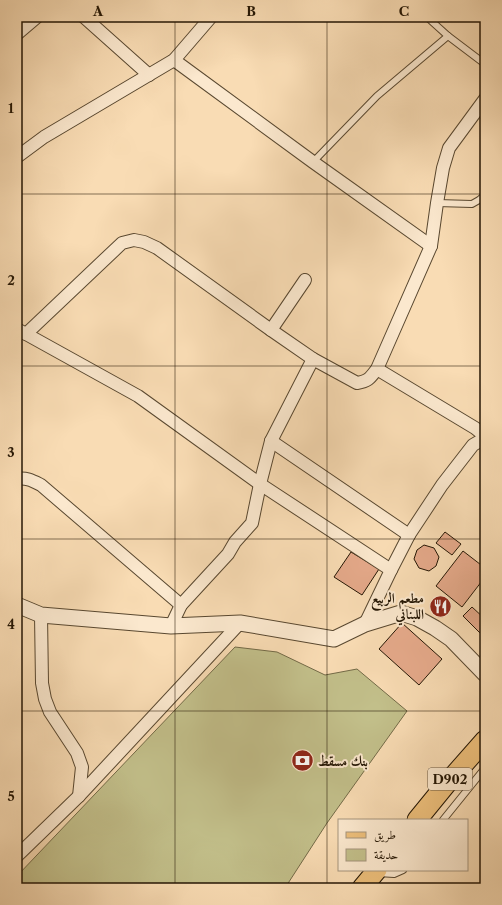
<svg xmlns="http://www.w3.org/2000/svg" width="502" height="905" font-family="'Libre Caslon Text',Amiri,serif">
	<rect width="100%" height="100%" fill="#f9dcb4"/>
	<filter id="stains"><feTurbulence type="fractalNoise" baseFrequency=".005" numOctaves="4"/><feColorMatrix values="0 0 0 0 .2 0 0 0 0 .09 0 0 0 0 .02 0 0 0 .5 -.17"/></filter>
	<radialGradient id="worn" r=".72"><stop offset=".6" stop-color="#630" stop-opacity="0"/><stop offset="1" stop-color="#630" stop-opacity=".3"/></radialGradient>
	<path fill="#c2bf8a" stroke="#736a47" d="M 235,647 L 277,652 L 325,675 L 357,669 L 407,711 L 327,823 L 285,888 L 17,888 L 17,876 Z"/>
	<g fill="#e6aa8b" stroke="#241604">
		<path d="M 445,532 L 461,544 L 452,555 L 436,543 Z"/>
		<path d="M 424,545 L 434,548 L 439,557 L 436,566 L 429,571 L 419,568 L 414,559 L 417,550 Z"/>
		<path d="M 463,551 L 485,568 L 485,577 L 462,607 L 436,586 Z"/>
		<path d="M 351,552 L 379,569 L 362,595 L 334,577 Z"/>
		<path d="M 472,607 L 485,619 L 485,638 L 463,616 Z"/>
		<path d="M 402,623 L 442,659 L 419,685 L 379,649 Z"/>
	</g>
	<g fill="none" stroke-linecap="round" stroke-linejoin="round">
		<defs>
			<g id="service">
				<path d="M 427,17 L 448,36 L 485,64"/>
				<path d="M 313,162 L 377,96 L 448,36"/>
				<path d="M 437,203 L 472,204 L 479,200 L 485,195"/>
				<path d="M 443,820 L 485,768"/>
				<path d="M 378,873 L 394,874 L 403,870"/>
			</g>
			<g id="minor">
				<path d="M 84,17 L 149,75"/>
				<path d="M 17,34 L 37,17"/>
				<path d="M 174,60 L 313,162 L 431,246"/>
				<path d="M 17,157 L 44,137 L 174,60 L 211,17"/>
				<path d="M 17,329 L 138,396 L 260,484 L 391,570"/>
				<path d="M 271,330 L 305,280"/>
				<path d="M 26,334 L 122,243 L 134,240 L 144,242 L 157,248 L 271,330 L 313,359 L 357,383 C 369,381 370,378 377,369 L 431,246 L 437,203 L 443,168 L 449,148 L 485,99"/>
				<path d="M 377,369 L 475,428 L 485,436"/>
				<path d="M 271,441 L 409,535"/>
				<path d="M 17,479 C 26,477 33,481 41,485 L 181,605"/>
				<path d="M 41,615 L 42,683 L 45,699 L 50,712 L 77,753 L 82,767 L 79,796"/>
				<path d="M 365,624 L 391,570 L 409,535 L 442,485 L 473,445 L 485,438"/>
				<path d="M 171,626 L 181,605 L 228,554 L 235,542 L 252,523 L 260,484 L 271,441 L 313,359"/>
				<path d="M 17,856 L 79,796 L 240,623"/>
			</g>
			<path id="tertiary" d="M 17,605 L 41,615 L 171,626 L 240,623 L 334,639 L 365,624 L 401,613 L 417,618 L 435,628 L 451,639 L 485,674"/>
			<g id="primary">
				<path d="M 417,820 L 448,782 L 485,740"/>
				<path d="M 362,888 L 377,870"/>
			</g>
		</defs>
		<use href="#service" stroke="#594830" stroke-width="8"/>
		<use href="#minor" stroke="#594830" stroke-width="14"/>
		<use href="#tertiary" stroke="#594830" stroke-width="17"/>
		<use href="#primary" stroke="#241604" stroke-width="21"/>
		<use href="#service" stroke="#fbe8ce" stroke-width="6"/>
		<use href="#minor" stroke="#fbe8ce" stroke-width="12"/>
		<use href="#tertiary" stroke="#fbe8ce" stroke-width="15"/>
		<use href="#primary" stroke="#ecbe7a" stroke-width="19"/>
	</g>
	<path fill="none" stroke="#241604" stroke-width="1" stroke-opacity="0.55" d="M 175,17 L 175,888M 327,17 L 327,888M 17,194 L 485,194M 17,366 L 485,366M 17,539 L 485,539M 17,711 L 485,711"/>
	<defs>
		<symbol id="restaurant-disc" viewBox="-11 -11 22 22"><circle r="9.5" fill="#8f2418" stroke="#fbe8ce"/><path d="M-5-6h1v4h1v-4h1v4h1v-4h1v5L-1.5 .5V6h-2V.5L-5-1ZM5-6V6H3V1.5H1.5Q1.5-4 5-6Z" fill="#fff"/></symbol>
		<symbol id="bank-disc" viewBox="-11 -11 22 22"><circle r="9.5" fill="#8f2418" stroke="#fbe8ce"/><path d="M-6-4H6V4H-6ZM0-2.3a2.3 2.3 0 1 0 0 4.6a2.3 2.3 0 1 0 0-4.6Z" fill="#fff"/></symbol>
	</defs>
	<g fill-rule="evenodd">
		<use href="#restaurant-disc" x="428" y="594" width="25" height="25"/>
		<use href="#bank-disc" x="290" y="748" width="25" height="25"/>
	</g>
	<g text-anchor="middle" stroke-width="4" stroke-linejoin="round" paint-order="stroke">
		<rect fill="#fbe8ce" stroke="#645541" stroke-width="1" x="428" y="768" width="44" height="22" rx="3"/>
		<g font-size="13" font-weight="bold" fill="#241604">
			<text x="450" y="784">D902</text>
		</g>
		<g font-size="14" font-weight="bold" fill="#241604" stroke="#fbe8ce" text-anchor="end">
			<text x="424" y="603">مطعم الربيع<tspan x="424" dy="16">اللبناني</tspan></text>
			<text x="318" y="766" text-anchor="start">بنك مسقط</text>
		</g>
	</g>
	<rect width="502" height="905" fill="none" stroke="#f9dcb4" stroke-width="44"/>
	<rect x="338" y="819" width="130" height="52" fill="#fbe8ce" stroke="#a5947d"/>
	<rect x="346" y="832" width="20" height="6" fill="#ecbe7a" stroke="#a5947d"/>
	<text x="374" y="839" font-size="12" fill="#241604">طريق</text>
	<rect x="346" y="849" width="20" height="12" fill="#c2bf8a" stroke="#a5947d"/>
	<text x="374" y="859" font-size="12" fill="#241604">حديقة</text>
	<rect x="22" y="22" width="458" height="861" fill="none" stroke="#241604" stroke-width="1.5"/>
	<g font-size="13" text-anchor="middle" font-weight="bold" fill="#241604">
		<text x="98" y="16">A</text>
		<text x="251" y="16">B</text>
		<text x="404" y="16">C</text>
		<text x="11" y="113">1</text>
		<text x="11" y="285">2</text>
		<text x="11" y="457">3</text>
		<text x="11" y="629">4</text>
		<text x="11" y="801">5</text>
	</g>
	<rect width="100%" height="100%" filter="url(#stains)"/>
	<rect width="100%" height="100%" fill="url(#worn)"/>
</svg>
